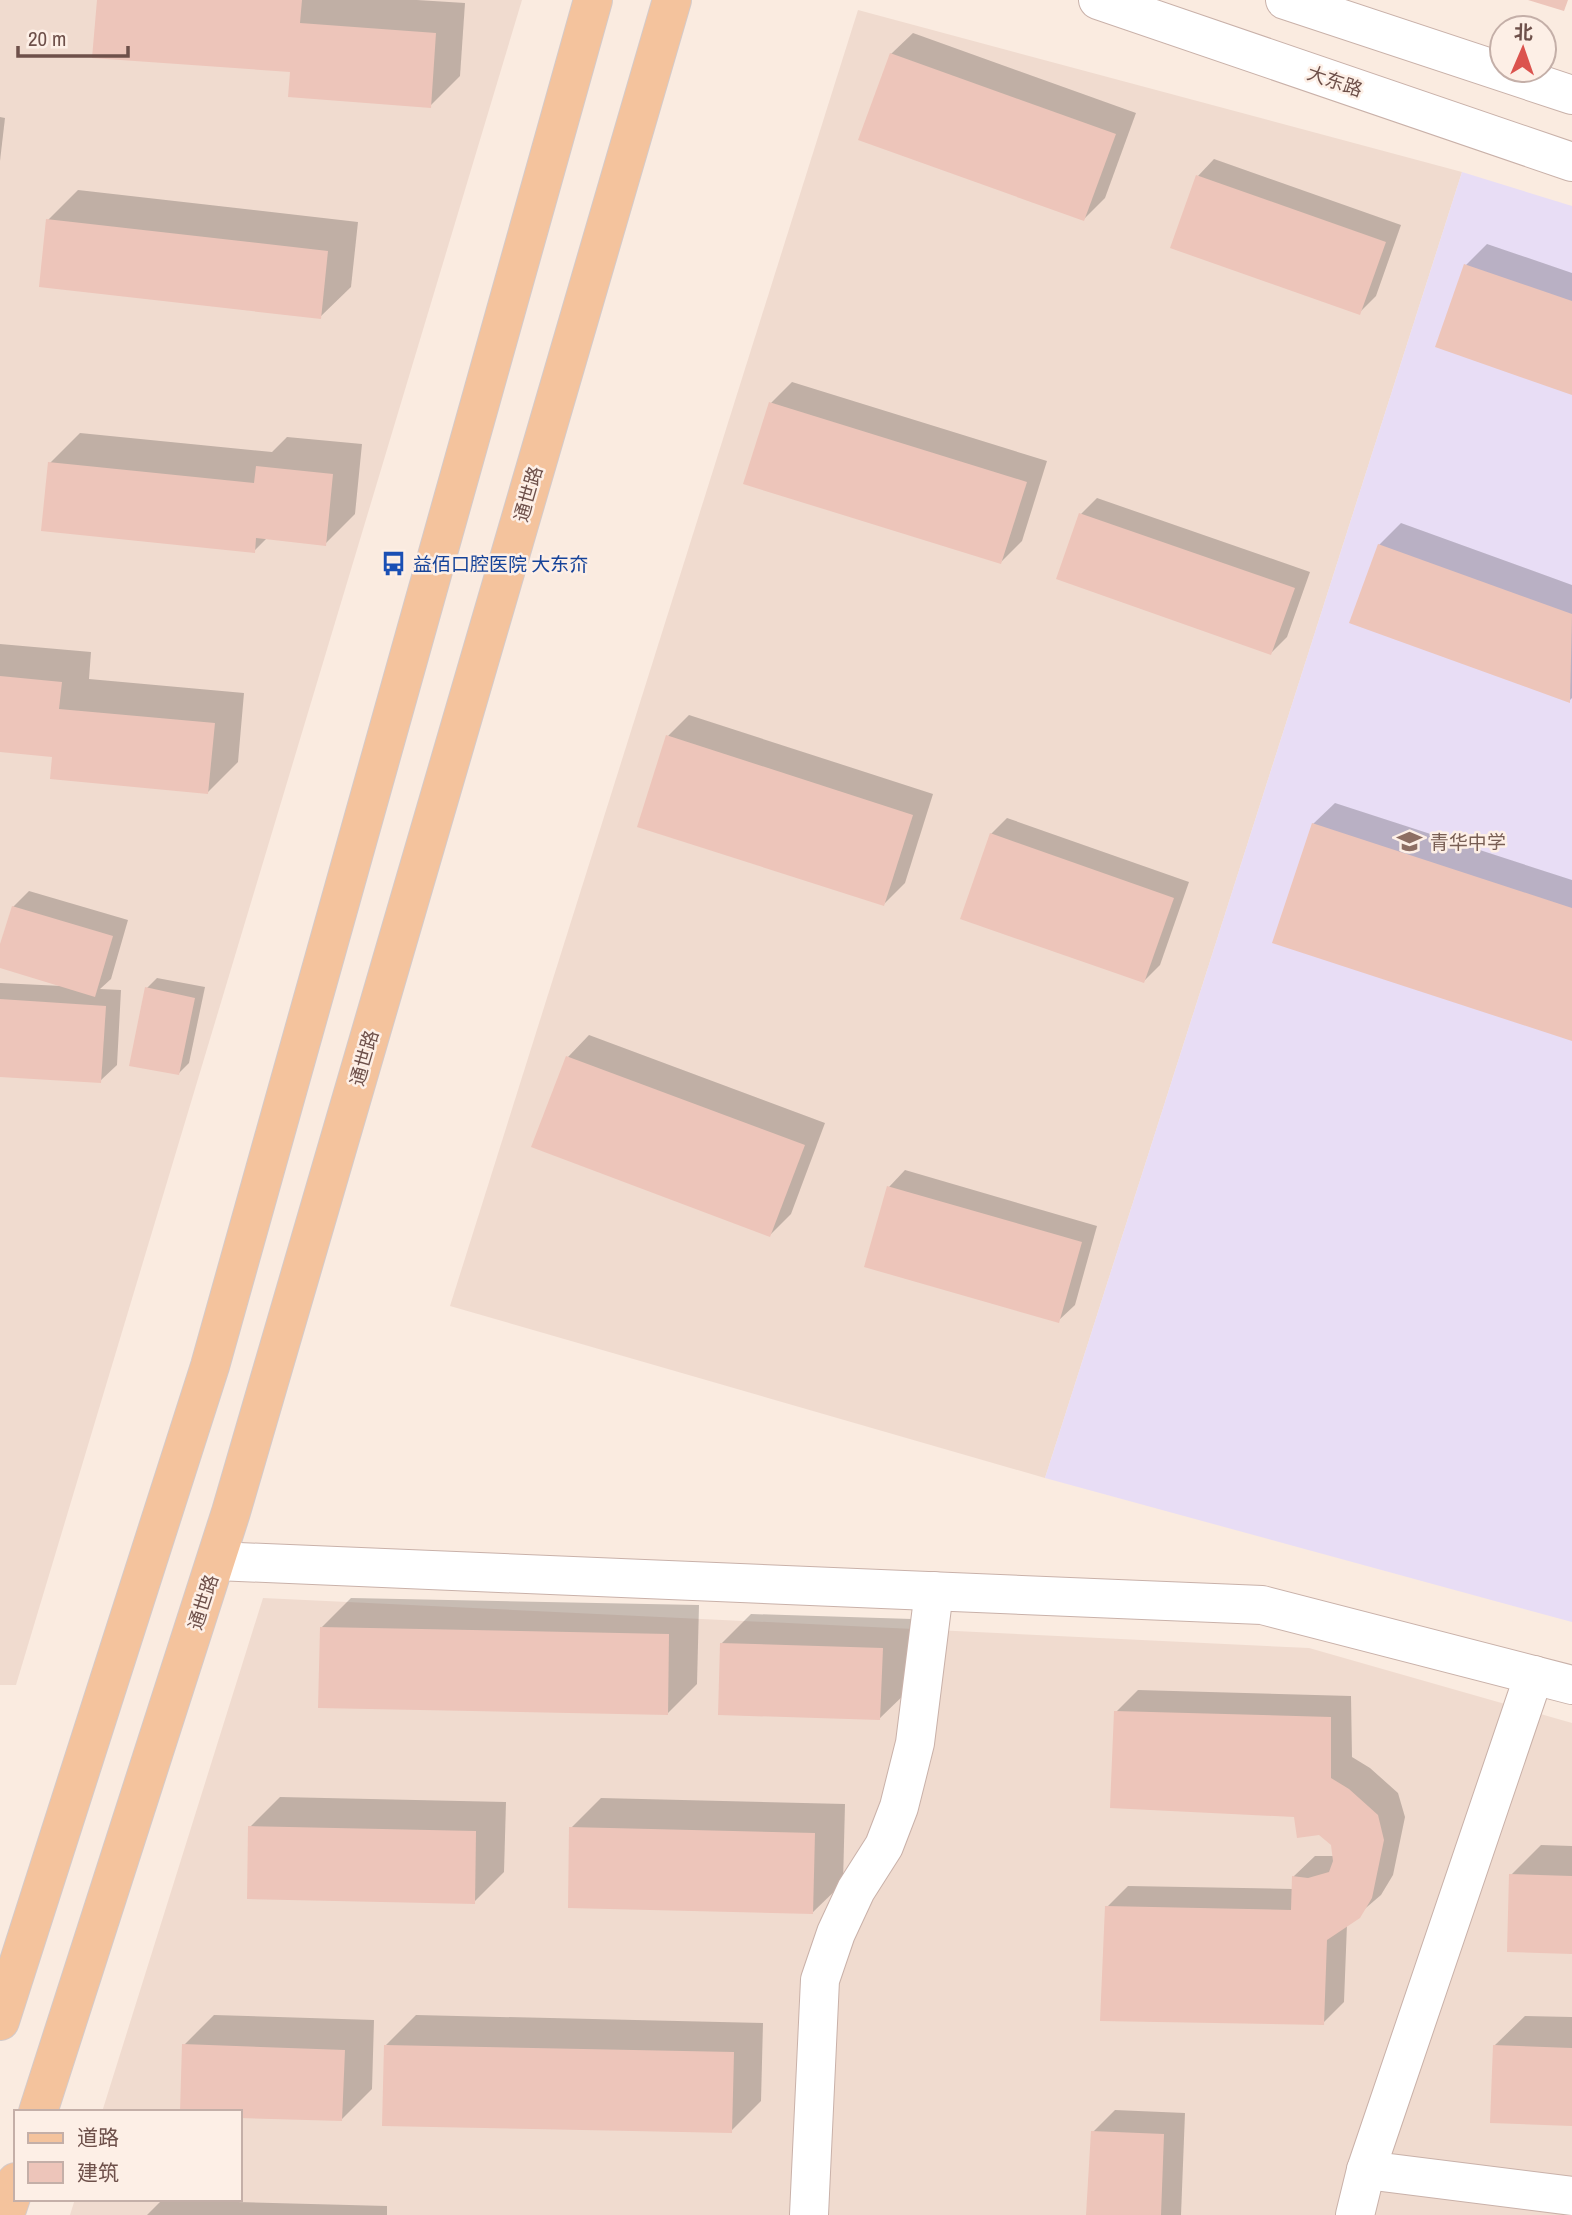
<svg xmlns="http://www.w3.org/2000/svg" width="1572" height="2215" font-family="'Archivo Narrow','Noto Sans SC',sans-serif">
	<rect width="100%" height="100%" fill="#faebe0"/>
	<g fill="#f0dbcf">
		<path d="M 0,0 L 522,0 L 16,1685 L 0,1685 Z"/>
		<path d="M 858,10 L 1462,172 L 1045,1478 L 450,1306 Z"/>
		<path d="M 263,1598 L 1309,1648 L 1572,1723 L 1572,2215 L 70,2215 L 75,2199 L 240,2199 L 240,2112 L 102,2112 Z"/>
	</g>
	<path fill="#e8ddf5" d="M 1462,172 L 1572,206 L 1572,1622 L 1045,1478 Z"/>
	<g fill="#0003">
		<path d="M 98,0 L 417,0 L 465,3 L 460,76 L 430,106 L 292,71 Z"/>
		<path d="M 913,33 L 1136,113 L 1105,198 L 1084,219 L 891,54 Z"/>
		<path d="M 0,117 L 5,118 L 0,161 Z"/>
		<path d="M 1214,159 L 1401,225 L 1376,296 L 1359,313 L 1198,176 Z"/>
		<path d="M 78,190 L 358,222 L 351,287 L 320,317 L 48,220 Z"/>
		<path d="M 1487,244 L 1572,273 L 1572,393 L 1466,265 Z"/>
		<path d="M 792,382 L 1047,461 L 1022,541 L 1001,562 L 771,403 Z"/>
		<path d="M 80,433 L 272,452 L 287,437 L 362,444 L 355,514 L 325,544 L 267,538 L 254,551 L 50,463 Z"/>
		<path d="M 1097,498 L 1310,572 L 1287,637 L 1271,653 L 1081,514 Z"/>
		<path d="M 1401,523 L 1572,585 L 1572,698 L 1569,701 L 1379,545 Z"/>
		<path d="M 0,644 L 91,652 L 89,679 L 244,693 L 238,762 L 208,792 L 54,755 L 0,751 Z"/>
		<path d="M 689,715 L 933,794 L 905,883 L 884,904 L 668,736 Z"/>
		<path d="M 1335,803 L 1572,880 L 1572,1039 L 1313,824 Z"/>
		<path d="M 1007,818 L 1189,882 L 1160,965 L 1144,981 L 991,834 Z"/>
		<path d="M 29,891 L 128,920 L 111,979 L 100,989 L 121,990 L 117,1065 L 100,1081 L 0,1075 L 0,983 L 62,986 L 0,966 L 0,950 L 13,907 Z"/>
		<path d="M 157,978 L 205,987 L 189,1063 L 178,1074 L 147,988 Z"/>
		<path d="M 589,1035 L 825,1123 L 791,1214 L 770,1235 L 568,1057 Z"/>
		<path d="M 905,1170 L 1097,1226 L 1075,1305 L 1058,1321 L 889,1187 Z"/>
		<path d="M 351,1598 L 699,1605 L 697,1684 L 667,1714 L 321,1628 Z"/>
		<path d="M 751,1614 L 912,1619 L 910,1689 L 879,1719 L 721,1644 Z"/>
		<path d="M 1138,1690 L 1351,1696 L 1352,1757 L 1370,1768 L 1398,1793 L 1405,1817 L 1393,1875 L 1381,1895 L 1347,1924 L 1344,2002 L 1323,2023 L 1107,1907 L 1128,1886 L 1293,1889 L 1293,1877 L 1315,1856 L 1334,1856 L 1333,1844 L 1296,1815 L 1116,1712 Z"/>
		<path d="M 280,1797 L 506,1802 L 504,1872 L 474,1902 L 250,1827 Z"/>
		<path d="M 601,1798 L 845,1804 L 843,1883 L 812,1913 L 571,1828 Z"/>
		<path d="M 1541,1845 L 1572,1846 L 1572,1952 L 1511,1875 Z"/>
		<path d="M 214,2015 L 374,2020 L 372,2089 L 342,2119 L 240,2116 L 240,2112 L 184,2045 Z"/>
		<path d="M 416,2015 L 763,2023 L 761,2101 L 731,2131 L 386,2045 Z"/>
		<path d="M 1525,2016 L 1572,2017 L 1572,2124 L 1494,2046 Z"/>
		<path d="M 1115,2110 L 1185,2113 L 1181,2215 L 1088,2215 L 1093,2132 Z"/>
		<path d="M 162,2200 L 387,2206 L 387,2215 L 147,2215 Z"/>
	</g>
	<g fill="#edc5ba">
		<path d="M 97,0 L 302,0 L 300,23 L 436,33 L 431,108 L 288,97 L 290,72 L 92,58 Z"/>
		<path d="M 1528,0 L 1568,0 L 1564,11 Z"/>
		<path d="M 890,53 L 1116,134 L 1084,221 L 858,140 Z"/>
		<path d="M 1196,175 L 1386,242 L 1360,315 L 1170,248 Z"/>
		<path d="M 46,219 L 328,251 L 321,319 L 39,287 Z"/>
		<path d="M 1464,264 L 1572,301 L 1572,395 L 1435,347 Z"/>
		<path d="M 769,402 L 1027,482 L 1001,564 L 743,484 Z"/>
		<path d="M 48,462 L 254,483 L 256,466 L 333,474 L 326,546 L 256,538 L 255,553 L 41,531 Z"/>
		<path d="M 1079,513 L 1295,588 L 1271,655 L 1056,579 Z"/>
		<path d="M 1378,544 L 1572,614 L 1570,703 L 1349,623 Z"/>
		<path d="M 0,676 L 62,682 L 59,709 L 215,723 L 208,794 L 50,779 L 52,757 L 0,752 Z"/>
		<path d="M 666,735 L 913,815 L 884,906 L 637,827 Z"/>
		<path d="M 1312,823 L 1572,908 L 1572,1041 L 1272,943 Z"/>
		<path d="M 990,833 L 1174,898 L 1144,983 L 960,919 Z"/>
		<path d="M 12,906 L 113,936 L 95,997 L 0,968 L 0,944 Z"/>
		<path d="M 145,987 L 195,998 L 179,1075 L 129,1066 Z"/>
		<path d="M 0,999 L 106,1006 L 101,1083 L 0,1077 Z"/>
		<path d="M 566,1056 L 805,1145 L 770,1237 L 531,1147 Z"/>
		<path d="M 887,1186 L 1082,1242 L 1059,1323 L 864,1267 Z"/>
		<path d="M 320,1627 L 669,1634 L 668,1715 L 318,1708 Z"/>
		<path d="M 720,1643 L 883,1648 L 880,1720 L 718,1715 Z"/>
		<path d="M 1114,1711 L 1331,1717 L 1331,1778 L 1349,1789 L 1378,1815 L 1384,1840 L 1372,1898 L 1360,1918 L 1327,1940 L 1324,2025 L 1100,2021 L 1105,1906 L 1291,1910 L 1292,1876 L 1308,1878 L 1329,1872 L 1333,1861 L 1331,1845 L 1319,1835 L 1297,1838 L 1294,1817 L 1110,1808 Z"/>
		<path d="M 248,1826 L 476,1831 L 475,1904 L 247,1899 Z"/>
		<path d="M 569,1827 L 815,1833 L 813,1914 L 568,1908 Z"/>
		<path d="M 1509,1874 L 1572,1876 L 1572,1954 L 1507,1952 Z"/>
		<path d="M 182,2044 L 345,2050 L 342,2121 L 240,2118 L 240,2112 L 180,2112 Z"/>
		<path d="M 384,2045 L 734,2052 L 732,2133 L 382,2126 Z"/>
		<path d="M 1493,2045 L 1572,2048 L 1572,2126 L 1490,2123 Z"/>
		<path d="M 1091,2131 L 1164,2134 L 1161,2215 L 1086,2215 Z"/>
	</g>
	<g fill="none" stroke-linecap="round" stroke-linejoin="round">
		<defs>
			<g id="minor">
				<path d="M 1098,0 L 1572,162"/>
				<path d="M 1285,0 L 1572,95"/>
				<path d="M 216,1561 L 1262,1605 L 1572,1685"/>
				<path d="M 1366,2170 L 1572,2196"/>
				<path d="M 809,2215 L 820,1980 L 836,1933 L 856,1890 L 884,1846 L 899,1807 L 915,1743 L 934,1591"/>
				<path d="M 1355,2215 L 1366,2170 L 1534,1675"/>
			</g>
			<g id="major">
				<path d="M 0,2021 L 210,1366 L 593,0"/>
				<path d="M 38,2112 L 231,1512 L 672,0"/>
				<path d="M 5,2215 L 16,2182"/>
			</g>
		</defs>
		<use href="#minor" stroke="#c9b1a9" stroke-width="40"/>
		<use href="#major" stroke="#d4cac9" stroke-width="40"/>
		<use href="#minor" stroke="#fff" stroke-width="38"/>
		<use href="#major" stroke="#f4c39d" stroke-width="38"/>
	</g>
	<defs>
		<symbol id="bus-bare" viewBox="-9 -9 18 18"><path d="M-5-6H5V4H4V6H2V4H-2V6H-4V4H-5ZM-3.5-4V0h7V-4ZM-3.5 1.2v1.5H-2V1.2ZM2 1.2v1.5H3.5V1.2Z" fill="#1a4fb4" stroke="#fdefe6" stroke-width="2.5" paint-order="stroke"/></symbol>
		<symbol id="school-bare" viewBox="-9 -9 18 18"><path d="M0-5L7-2L0 1L-7-2ZM-4 1L0 2.5L4 1V4Q0 6-4 4Z" fill="#8d6e63" stroke="#fdefe6" stroke-width="2.5" paint-order="stroke"/></symbol>
	</defs>
	<g fill-rule="evenodd">
		<use href="#bus-bare" x="376" y="546" width="35" height="35"/>
		<use href="#school-bare" x="1392" y="824" width="35" height="35"/>
	</g>
	<g text-anchor="middle" stroke-width="5" stroke-linejoin="round" paint-order="stroke">
		<g font-size="19" fill="#6e504a" stroke="#fdefe6">
			<text transform="translate(1335 81) rotate(19)" y="7">大东路</text>
			<text transform="translate(528 494) rotate(-74)" y="7">通世路</text>
			<text transform="translate(364 1058) rotate(-74)" y="7">通世路</text>
			<text transform="translate(203 1602) rotate(-72)" y="7">通世路</text>
		</g>
		<g font-size="19" fill="#164399" stroke="#fdefe6" text-anchor="start">
			<text x="413" y="571">益佰口腔医院 大东夼</text>
		</g>
		<g font-size="19" fill="#785e54" stroke="#fdefe6" text-anchor="start">
			<text x="1430" y="849">青华中学</text>
		</g>
	</g>
	<rect x="14" y="2110" width="228" height="91" fill="#fdefe6" stroke="#c4afa8" stroke-width="2"/>
	<rect x="28" y="2133" width="35" height="10" fill="#f4c39d" stroke="#c4afa8" stroke-width="2"/>
	<text x="77" y="2145" font-size="21" fill="#6e504a">道路</text>
	<rect x="28" y="2162" width="35" height="21" fill="#edc5ba" stroke="#c4afa8" stroke-width="2"/>
	<text x="77" y="2180" font-size="21" fill="#6e504a">建筑</text>
	<g transform="translate(1523 49) rotate(2)"><circle r="33" fill="#fdefe6" stroke="#c4afa8" stroke-width="2"/>
	<path d="M0-5L12 26L0 18L-12 26Z" fill="#db534e"/>
	<text y="-10" font-size="19" font-weight="bold" text-anchor="middle" fill="#6e504a">北</text>
	</g>
	<path d="M18 46v10h110v-10" fill="none" stroke="#6e504a" stroke-width="3.5"/>
	<text x="28" y="46" font-size="21" fill="#6e504a" stroke="#fdefe6" stroke-width="5" paint-order="stroke">20 m</text>
</svg>
